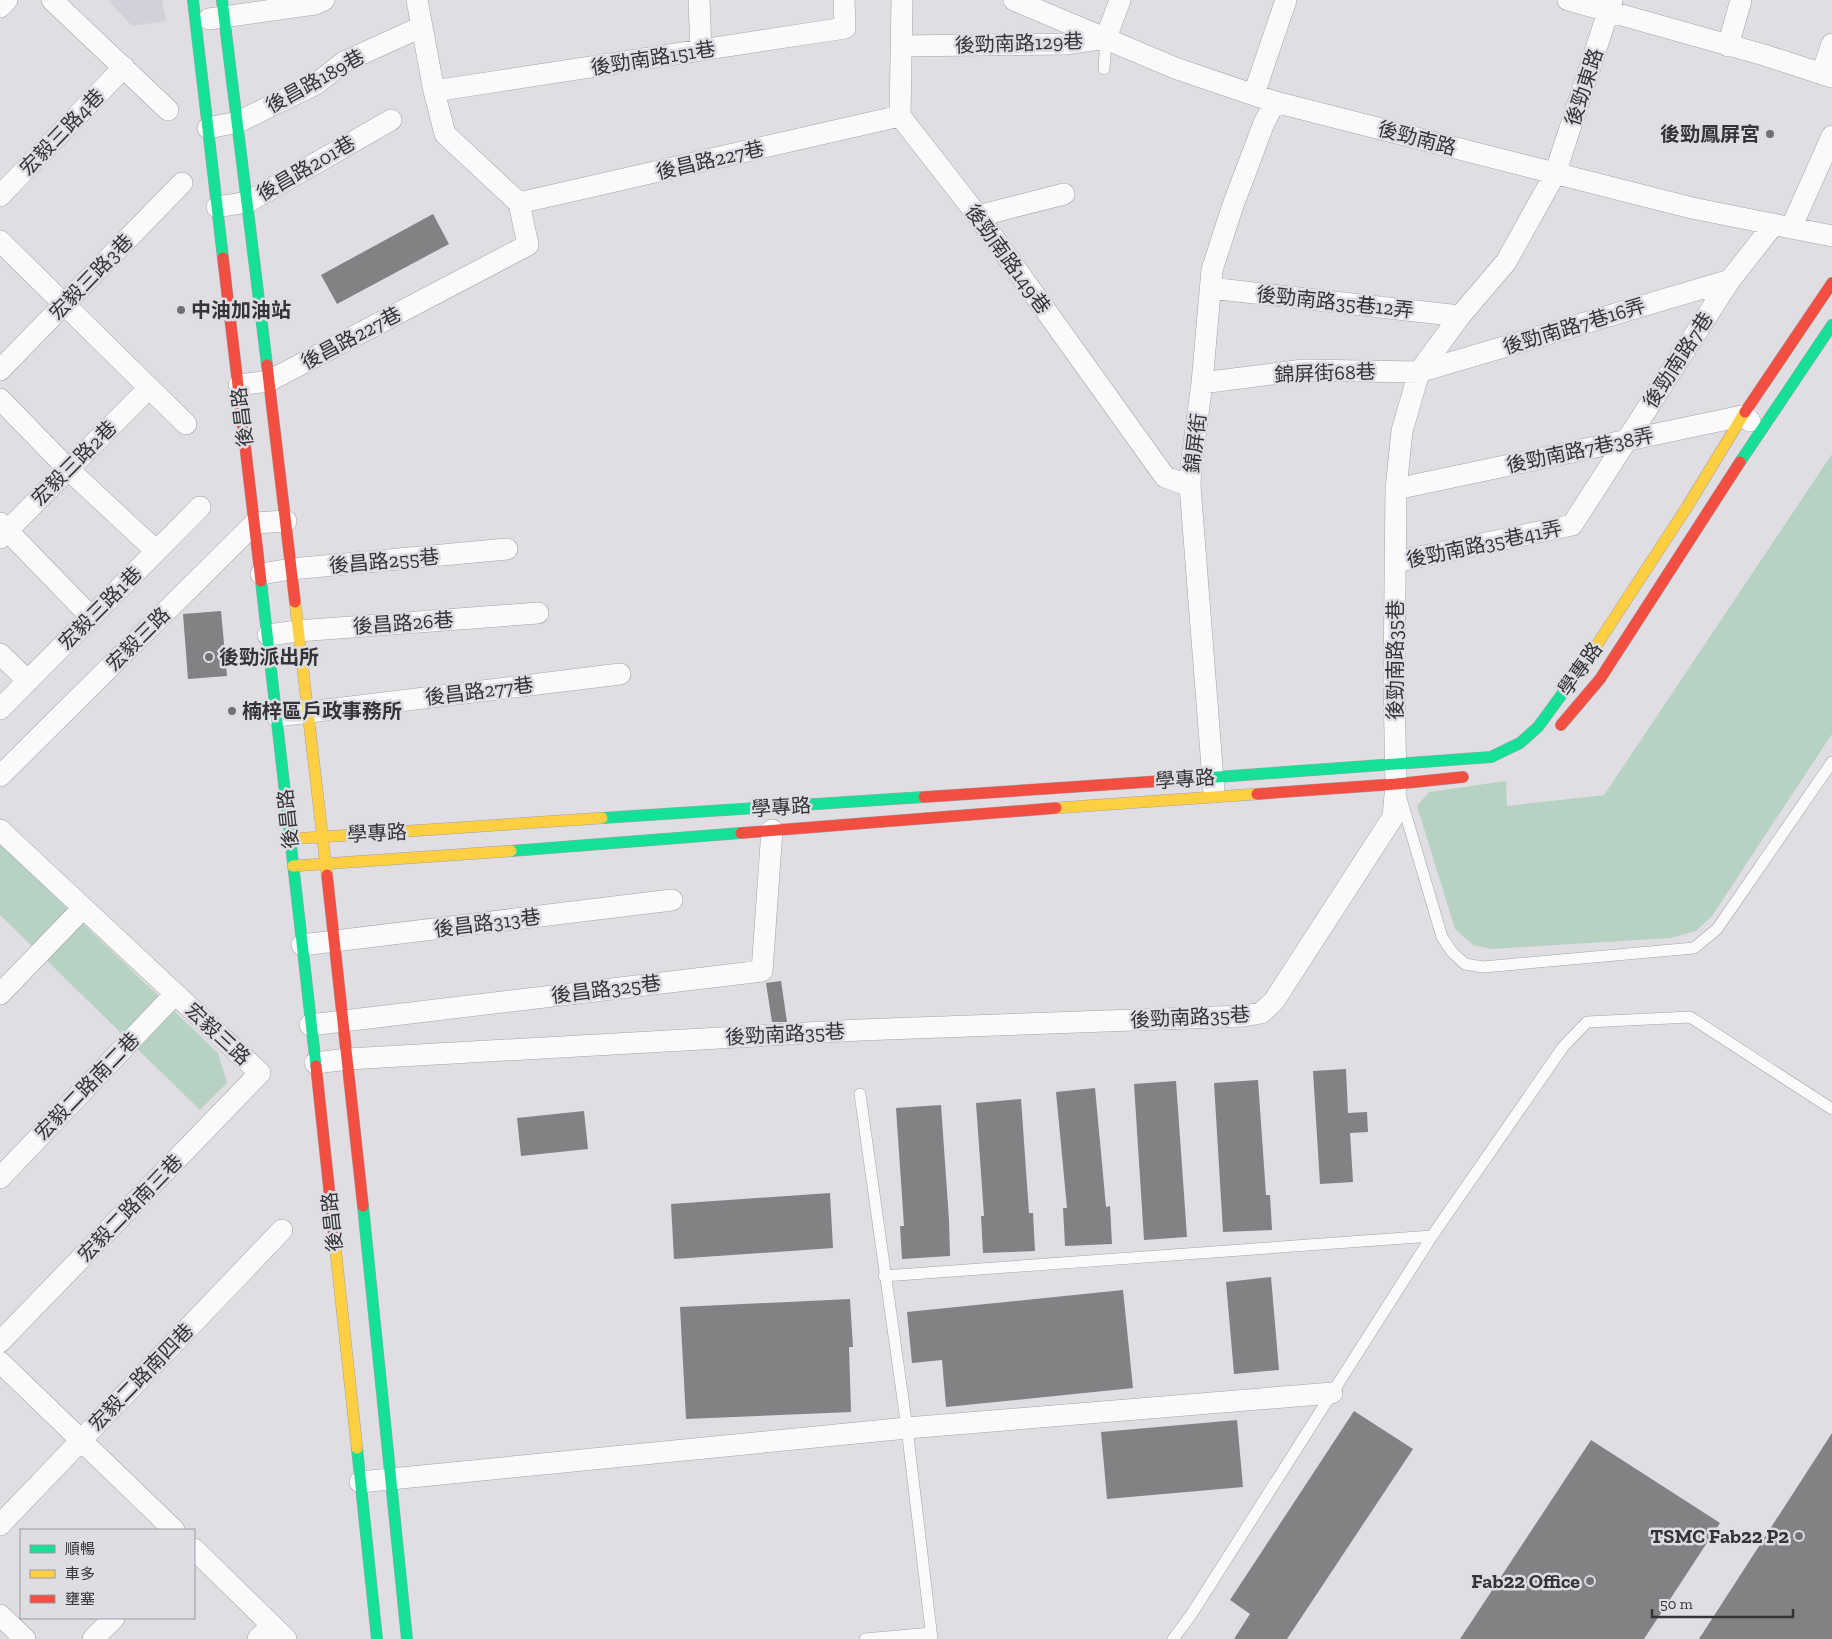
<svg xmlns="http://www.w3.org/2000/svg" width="1832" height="1639" font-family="'Zilla Slab','Noto Sans TC',serif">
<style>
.built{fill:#d3d0da}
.green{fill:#b7d2c3}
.building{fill:#828184}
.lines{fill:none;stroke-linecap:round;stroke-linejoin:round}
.lane-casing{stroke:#a3a2a5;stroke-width:12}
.street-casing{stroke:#a3a2a5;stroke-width:22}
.fast-casing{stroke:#a3a2a5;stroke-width:12}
.slow-casing{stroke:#a3a2a5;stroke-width:12}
.jam-casing{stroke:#a3a2a5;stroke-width:12}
.lane{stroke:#fafafb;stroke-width:11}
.street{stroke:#fafafb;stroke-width:21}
.fast{stroke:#16e098;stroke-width:11}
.slow{stroke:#ffcf43;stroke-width:11}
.jam{stroke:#f24e42;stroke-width:11}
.poi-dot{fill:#717073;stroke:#dfdde4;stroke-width:2}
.labels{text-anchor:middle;stroke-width:5;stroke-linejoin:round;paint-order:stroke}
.street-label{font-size:20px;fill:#353437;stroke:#dfdde4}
.poi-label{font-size:20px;font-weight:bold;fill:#353437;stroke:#dfdde4;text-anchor:end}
</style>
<rect width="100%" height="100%" fill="#e0dee3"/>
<!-- built -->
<path class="built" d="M108,0H162L166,21L132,26Z"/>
<!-- green -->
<path class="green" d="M1832,454V734L1712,916L1696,931L1671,938L1491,949L1473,945L1455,929L1417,806L1429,792L1506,781L1507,806L1604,795Z
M0,844L218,1053L227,1083L200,1110L0,915Z"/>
<!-- building -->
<path class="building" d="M433,214L449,244L337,304L321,275Z
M221,611L227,676L188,679L183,614Z
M781,981L787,1022H772L766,983Z
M1346,1069L1348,1113L1367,1112L1368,1132L1350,1133L1353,1182L1320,1184L1313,1071Z
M1258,1080L1266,1195H1270L1272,1230L1223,1232L1214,1083Z
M1176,1081L1187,1237L1144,1240L1134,1084Z
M1095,1088L1106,1207L1110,1206L1112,1244L1065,1246L1063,1208H1067L1056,1092Z
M1021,1099L1029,1213H1033L1035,1251L983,1253L981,1216H984L976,1103Z
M941,1105L949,1220L950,1256L902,1259L900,1226H904L896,1108Z
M584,1111L588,1149L521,1156L517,1118Z
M830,1193L833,1248L674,1259L671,1204Z
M1271,1277L1279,1370L1234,1374L1226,1282Z
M1123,1290L1133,1388L946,1407L942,1360L912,1363L907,1312Z
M850,1299L853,1347H849L851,1412L686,1419L680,1307Z
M1354,1411L1413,1449L1287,1639H1234L1250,1614L1230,1600Z
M1237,1420L1243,1487L1107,1499L1101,1432Z
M1832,1433V1639H1699Z
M1591,1440L1720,1523L1644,1639H1460Z"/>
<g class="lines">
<defs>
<path id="lane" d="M1104,69L1106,38
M1400,795L1442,937L1452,952L1465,964L1483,967L1694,948L1717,929L1832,762
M860,1094L907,1428L932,1639
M884,1276L1432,1236
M865,1639L931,1633
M1173,1639L1191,1615L1432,1236L1563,1047L1587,1022L1690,1017L1832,1109"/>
<path id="street" d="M52,0L168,110
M417,0L434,91L445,134L519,203L900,116
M699,0L701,50
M902,0L900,116L978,216L1165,477L1190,486
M1014,0L1175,68L1275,102L1692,208L1832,236
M1568,0L1764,55L1832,77
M0,7L7,0
M209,19L315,4L324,0
M901,46L1065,44L1106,38L1120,0
M1728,46L1741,0
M1822,73L1832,44
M434,91L845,28L844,0
M1254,94L1286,0
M208,128L238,122L316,84L344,62L421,27
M0,196L124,67
M217,207L248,202L391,120
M978,216L1064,194
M1791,228L1832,136
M0,241L186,424
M1210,288L1460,316
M0,370L182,183
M1202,383L1303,370L1419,372L1730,280
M239,385L269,381L528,245L519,203
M0,399L68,469L156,551
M1396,489L1742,416L1750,421
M0,523L91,617
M0,538L149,388
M1395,562L1572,525L1730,280L1774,224
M261,574L291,569L507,549
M268,635L298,631L538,613
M0,654L28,681
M0,709L200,507
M277,716L620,674
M0,776L255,523L286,521
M1214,792L1190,486L1191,466L1202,383L1212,270L1232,208L1264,123L1275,102
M0,830L260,1073L0,1342
M302,945L672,900
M0,994L83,908
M310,1025L762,971L772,830
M315,1063L348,1059L860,1030L1244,1016L1261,1013L1274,1001L1393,817L1396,784L1394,684L1396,489L1402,431L1419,372L1460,316L1506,262L1555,174L1612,0
M0,1178L175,994
M0,1362L174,1530
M360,1482L907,1428L1332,1393
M0,1525L282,1230
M194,1549L286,1639
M0,1615L25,1639
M93,1639L114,1618
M258,1639L272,1625"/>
<path id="fast" d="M193,0L223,258
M222,0L267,365
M1740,462L1832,325
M261,581L316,1066
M1176,780L1491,757L1520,743L1538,727L1568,686
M602,818L924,797
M511,851L741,833
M363,1206L407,1639
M357,1448L377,1639"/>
<path id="slow" d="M295,602L327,875
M1568,686L1585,663L1687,507L1745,412
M1056,808L1257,794
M291,839L602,818
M293,866L511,851
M334,1235L357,1448"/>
<path id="jam" d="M223,258L261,581
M267,365L295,602
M1745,412L1832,283
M1561,725L1600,679L1740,462
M1257,794L1396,784L1463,777
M924,797L1176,780
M741,833L1056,808
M327,875L363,1206
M316,1066L334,1235"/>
</defs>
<!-- lane casing -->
<use href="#lane" class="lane-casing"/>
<!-- street casing -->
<use href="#street" class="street-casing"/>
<!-- fast casing -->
<use href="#fast" class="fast-casing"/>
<!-- slow casing -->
<use href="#slow" class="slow-casing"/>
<!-- jam casing -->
<use href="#jam" class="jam-casing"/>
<!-- lane -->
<use href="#lane" class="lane"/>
<!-- street -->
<use href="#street" class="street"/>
<!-- fast -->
<use href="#fast" class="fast"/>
<!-- slow -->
<use href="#slow" class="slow"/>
<!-- jam -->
<use href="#jam" class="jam"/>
</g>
<!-- markers -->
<g class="poi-dot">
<circle cx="1770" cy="134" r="5"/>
<circle cx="181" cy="310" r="5"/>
<circle cx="209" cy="657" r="5"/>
<circle cx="232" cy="711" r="5"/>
<circle cx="1799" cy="1536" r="5"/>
<circle cx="1590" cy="1581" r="5"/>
</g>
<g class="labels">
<!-- street labels -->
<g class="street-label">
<text transform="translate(1019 43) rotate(-2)" y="7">後勁南路129巷</text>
<text transform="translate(653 58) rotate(-9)" y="7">後勁南路151巷</text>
<text transform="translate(315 81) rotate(-29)" y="7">後昌路189巷</text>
<text transform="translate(1584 87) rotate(-72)" y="7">後勁東路</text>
<text transform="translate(62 132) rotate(-46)" y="7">宏毅三路4巷</text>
<text transform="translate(1417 138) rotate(15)" y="7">後勁南路</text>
<text transform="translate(710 160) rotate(-13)" y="7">後昌路227巷</text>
<text transform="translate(306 168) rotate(-30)" y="7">後昌路201巷</text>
<text transform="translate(1008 259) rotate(54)" y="7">後勁南路149巷</text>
<text transform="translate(91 277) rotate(-46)" y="7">宏毅三路3巷</text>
<text transform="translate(1335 302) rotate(6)" y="7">後勁南路35巷12弄</text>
<text transform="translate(1574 326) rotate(-17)" y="7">後勁南路7巷16弄</text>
<text transform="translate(351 338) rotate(-28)" y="7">後昌路227巷</text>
<text transform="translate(1678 360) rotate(-57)" y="7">後勁南路7巷</text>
<text transform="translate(1325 373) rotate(-2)" y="7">錦屏街68巷</text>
<text transform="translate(242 417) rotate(-97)" y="7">後昌路</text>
<text transform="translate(1195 443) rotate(-83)" y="7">錦屏街</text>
<text transform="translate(1580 450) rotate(-12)" y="7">後勁南路7巷38弄</text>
<text transform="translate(74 463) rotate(-45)" y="7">宏毅三路2巷</text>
<text transform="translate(1484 544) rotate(-12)" y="7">後勁南路35巷41弄</text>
<text transform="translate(384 561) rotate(-5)" y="7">後昌路255巷</text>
<text transform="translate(100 608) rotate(-45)" y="7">宏毅三路1巷</text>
<text transform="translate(403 623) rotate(-4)" y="7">後昌路26巷</text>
<text transform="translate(138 639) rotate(-45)" y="7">宏毅三路</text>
<text transform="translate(1395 660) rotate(-90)" y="7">後勁南路35巷</text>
<text transform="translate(1580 669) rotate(-55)" y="7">學專路</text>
<text transform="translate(479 691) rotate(-7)" y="7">後昌路277巷</text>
<text transform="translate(1185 779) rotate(-4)" y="7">學專路</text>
<text transform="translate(781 807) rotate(-4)" y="7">學專路</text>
<text transform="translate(288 819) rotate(-96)" y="7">後昌路</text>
<text transform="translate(377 833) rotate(-3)" y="7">學專路</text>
<text transform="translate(487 923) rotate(-7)" y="7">後昌路313巷</text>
<text transform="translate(606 989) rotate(-7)" y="7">後昌路325巷</text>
<text transform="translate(1190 1017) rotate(-3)" y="7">後勁南路35巷</text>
<text transform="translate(218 1034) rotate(43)" y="7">宏毅三路</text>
<text transform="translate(785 1034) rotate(-3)" y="7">後勁南路35巷</text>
<text transform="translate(87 1086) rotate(-46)" y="7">宏毅二路南二巷</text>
<text transform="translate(130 1208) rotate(-46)" y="7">宏毅二路南三巷</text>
<text transform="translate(332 1222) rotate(-96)" y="7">後昌路</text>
<text transform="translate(141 1377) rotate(-46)" y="7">宏毅二路南四巷</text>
</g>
<!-- poi labels -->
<g class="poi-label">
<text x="1760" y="141">後勁鳳屏宮</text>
<text x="191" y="317" text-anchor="start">中油加油站</text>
<text x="219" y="664" text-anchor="start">後勁派出所</text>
<text x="242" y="718" text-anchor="start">楠梓區戶政事務所</text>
<text x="1789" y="1543">TSMC Fab22 P2</text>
<text x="1580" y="1588">Fab22 Office</text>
</g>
</g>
<!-- legend -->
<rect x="20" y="1529" width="175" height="90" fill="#dfdde4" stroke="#9b999f"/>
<rect x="30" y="1545" width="25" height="8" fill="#16e098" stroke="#9b999f"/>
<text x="65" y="1554" font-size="15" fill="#353437">順暢</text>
<rect x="30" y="1570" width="25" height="8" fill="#ffcf43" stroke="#9b999f"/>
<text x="65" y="1579" font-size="15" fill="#353437">車多</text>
<rect x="30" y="1595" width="25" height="8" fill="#f24e42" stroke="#9b999f"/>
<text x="65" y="1604" font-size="15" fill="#353437">壅塞</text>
<!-- scale -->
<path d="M1652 1609v8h141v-8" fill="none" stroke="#353437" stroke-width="2.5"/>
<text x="1660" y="1609" font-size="15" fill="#353437" stroke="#dfdde4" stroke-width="4" paint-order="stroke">50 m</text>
</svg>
